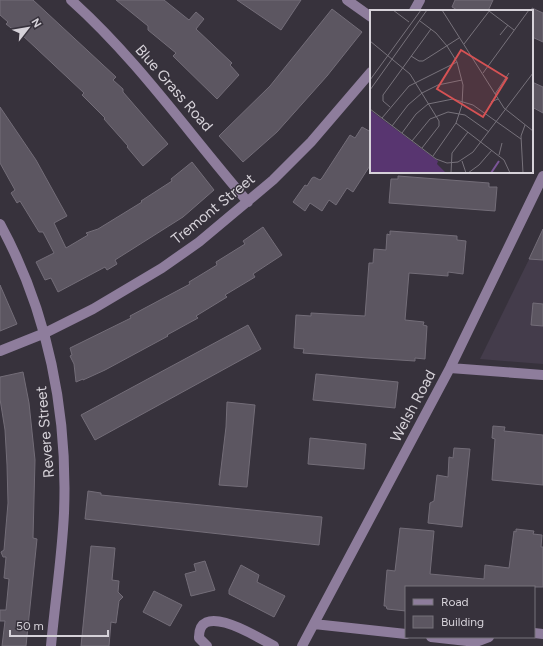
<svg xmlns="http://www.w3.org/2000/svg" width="543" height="646" font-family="Figtree,sans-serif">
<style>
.built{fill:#443c4b}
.building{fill:#5c5661;stroke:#736d78}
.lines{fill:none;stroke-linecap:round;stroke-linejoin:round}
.minor{stroke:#8e7d9c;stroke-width:10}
.labels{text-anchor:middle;stroke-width:3;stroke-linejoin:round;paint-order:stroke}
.street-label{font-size:15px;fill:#d6d2d9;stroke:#37323c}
.inset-river{fill:none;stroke:#7c5599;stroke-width:2}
.inset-road{fill:none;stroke:#77727b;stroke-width:1}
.view{fill:#d65254;fill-opacity:0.15;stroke:#d65254;stroke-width:2}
.inset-edge{fill:none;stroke:#d6d2d9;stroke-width:2}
</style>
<rect width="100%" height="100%" fill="#37323c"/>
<!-- built -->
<path class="built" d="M543,231V364L480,359Z"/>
<!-- building -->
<path class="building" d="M0,0H33L116,77L113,80L123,89V92L168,144L143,166L127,147L128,146L104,119L105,118L82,95L84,93L21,34L20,35L6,24L8,22L0,15Z
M116,0H164L189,20L196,12L204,19L196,29L232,63L230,65L239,75L217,99L173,56L176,53L148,30V26Z
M237,0H301L281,30Z
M455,0H493L488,11H459L452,7Z
M532,8L543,13V42L532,37Z
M332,9L362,32L327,76L277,132L243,162L219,136L270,86Z
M532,82L543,87V113L532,107Z
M0,107L36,160L67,216L54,223L66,248L88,235L86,233L98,229L142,202L141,201L172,181L171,179L192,162L214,190L183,217L115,260L117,264L107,270L105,267L58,292L51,278L45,280L36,262L54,253L43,232H39L20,201L17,203L11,193L15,190L0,163Z
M362,127L371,132V164L353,192L347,188L336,205L329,200L322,211L310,203L305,211L293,202L305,185L307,186L312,178L314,177L320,180L322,178L350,135L355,138Z
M398,176L489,183V187H497L495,211L389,203L391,179H398Z
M263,227L282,255L253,274L255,277L225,295L227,297L196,316L198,318L167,335L168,336L105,370L83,380V379L76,382L74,364L70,356L72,355L70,348L131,318L130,316L190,284L189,282L217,265L216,262L245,244L243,241Z
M543,229V260L529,259Z
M390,231L457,236V240L466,241L463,274L448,272V276L409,273L405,320L424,322L423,325L427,326L425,359L415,358V361L368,358L303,353L304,349L294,348L296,315L311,316V313L365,316L369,263H373L374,249L386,250L387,234L390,235Z
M0,285L17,324L0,331Z
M533,303L543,304V326L531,325Z
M248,325L261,349L95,440L81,415Z
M23,372L29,403L35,460L33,538L37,539L26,646H2L5,621H0V610H6L9,579L4,578L6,557H3L1,552L4,550L8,503L7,465L5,430L0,399V377Z
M316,374L398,382L395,408L313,400Z
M227,402L255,405L247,487L219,485L226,427Z
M493,426L505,427L504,431L543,435V485L492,480L495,439L492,438Z
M310,438L366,444L364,469L308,464Z
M454,448L470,449L462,527L428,523L430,503L434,501L437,475L448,477L449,457L453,458Z
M88,491L101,493V495L322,517L319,545L85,519Z
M400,528L434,531L430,574L484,579L485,565L509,568L514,531L516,532V529L534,531L533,534L542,535L541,547H543V587H406V611L387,609L386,606H384L387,570L395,571Z
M91,546L115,548L112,580L119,581L118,592L123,597L119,601L116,623L111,622L109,646H81Z
M205,561L215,590L191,596L185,574L196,571L194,564Z
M241,565L259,575L257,582L285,596L274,617L229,594V590Z
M154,591L182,605L170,626L143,612Z"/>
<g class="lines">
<!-- minor -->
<path class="minor" d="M71,0C138,60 189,134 248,202
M347,0L371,17
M414,11L420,0
M0,224C48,312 68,413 64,513C62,557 55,602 51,646
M0,351L45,333L93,309L162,268L199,242L273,180L311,142L371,72
M450,368L543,375
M314,624L406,634
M534,633L543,634
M431,637L476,642L489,637
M207,646L199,638C198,599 259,638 274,646
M302,646L450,368L543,176"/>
</g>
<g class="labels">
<!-- street labels -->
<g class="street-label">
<text transform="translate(174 88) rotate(49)" y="5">Blue Grass Road</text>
<text transform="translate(213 209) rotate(-39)" y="5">Tremont Street</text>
<text transform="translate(413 406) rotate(-62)" y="5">Welsh Road</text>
<text transform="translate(45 432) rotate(-95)" y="5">Revere Street</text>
</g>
</g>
<!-- overview -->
<g transform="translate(370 10)">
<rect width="163" height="163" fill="#37323c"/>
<path d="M0,100L68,151L67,154L76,163H0Z" fill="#583570"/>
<path class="inset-river" d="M121,163L129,151"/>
<path class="inset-road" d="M23,0L39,12M72,0L134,98L163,121M119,1L144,20M50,11L66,23L77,36L87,52L93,75L92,95L86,113L63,146M130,25L138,15M0,31L40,64L69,111V116L52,138M94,34L120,0M41,46L49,51H53L89,28M113,63L159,0M0,70L51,0M0,80L57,0M125,84L139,63M127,86L121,92L128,89M20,97L13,91V85L61,19M0,99L66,149L77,153L88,152L103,142L163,63M12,108L39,76L87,52M86,113L134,150L140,163M22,116L38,95L52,83L68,75L92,70M32,123L46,104L58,94L83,89L103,95L151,129M42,131L60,109L78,102L95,105L119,122M129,145L132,133M92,151L96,163M81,163L82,143L98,122M98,163L109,155L122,140M153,163L151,126L155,115"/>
<path class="view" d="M91,40L137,68L113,107L67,79Z"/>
<rect width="163" height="163" class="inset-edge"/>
</g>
<!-- legend -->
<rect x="405" y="586" width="130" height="52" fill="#37323c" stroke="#77727b"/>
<rect x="413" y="599" width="20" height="6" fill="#8e7d9c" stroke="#77727b"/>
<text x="441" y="606" font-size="12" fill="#d6d2d9">Road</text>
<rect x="413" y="616" width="20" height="12" fill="#5c5661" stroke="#77727b"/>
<text x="441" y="626" font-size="12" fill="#d6d2d9">Building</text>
<!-- north arrow -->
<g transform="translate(28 28) rotate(59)" stroke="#37323c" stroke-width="3" paint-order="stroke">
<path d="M0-3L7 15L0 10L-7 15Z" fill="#d6d2d9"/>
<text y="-6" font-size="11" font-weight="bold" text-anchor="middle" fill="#d6d2d9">N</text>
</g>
<!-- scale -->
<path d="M10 630v6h98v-6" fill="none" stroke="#d6d2d9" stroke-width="2"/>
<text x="16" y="630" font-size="12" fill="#d6d2d9" stroke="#37323c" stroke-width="3" paint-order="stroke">50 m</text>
</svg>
